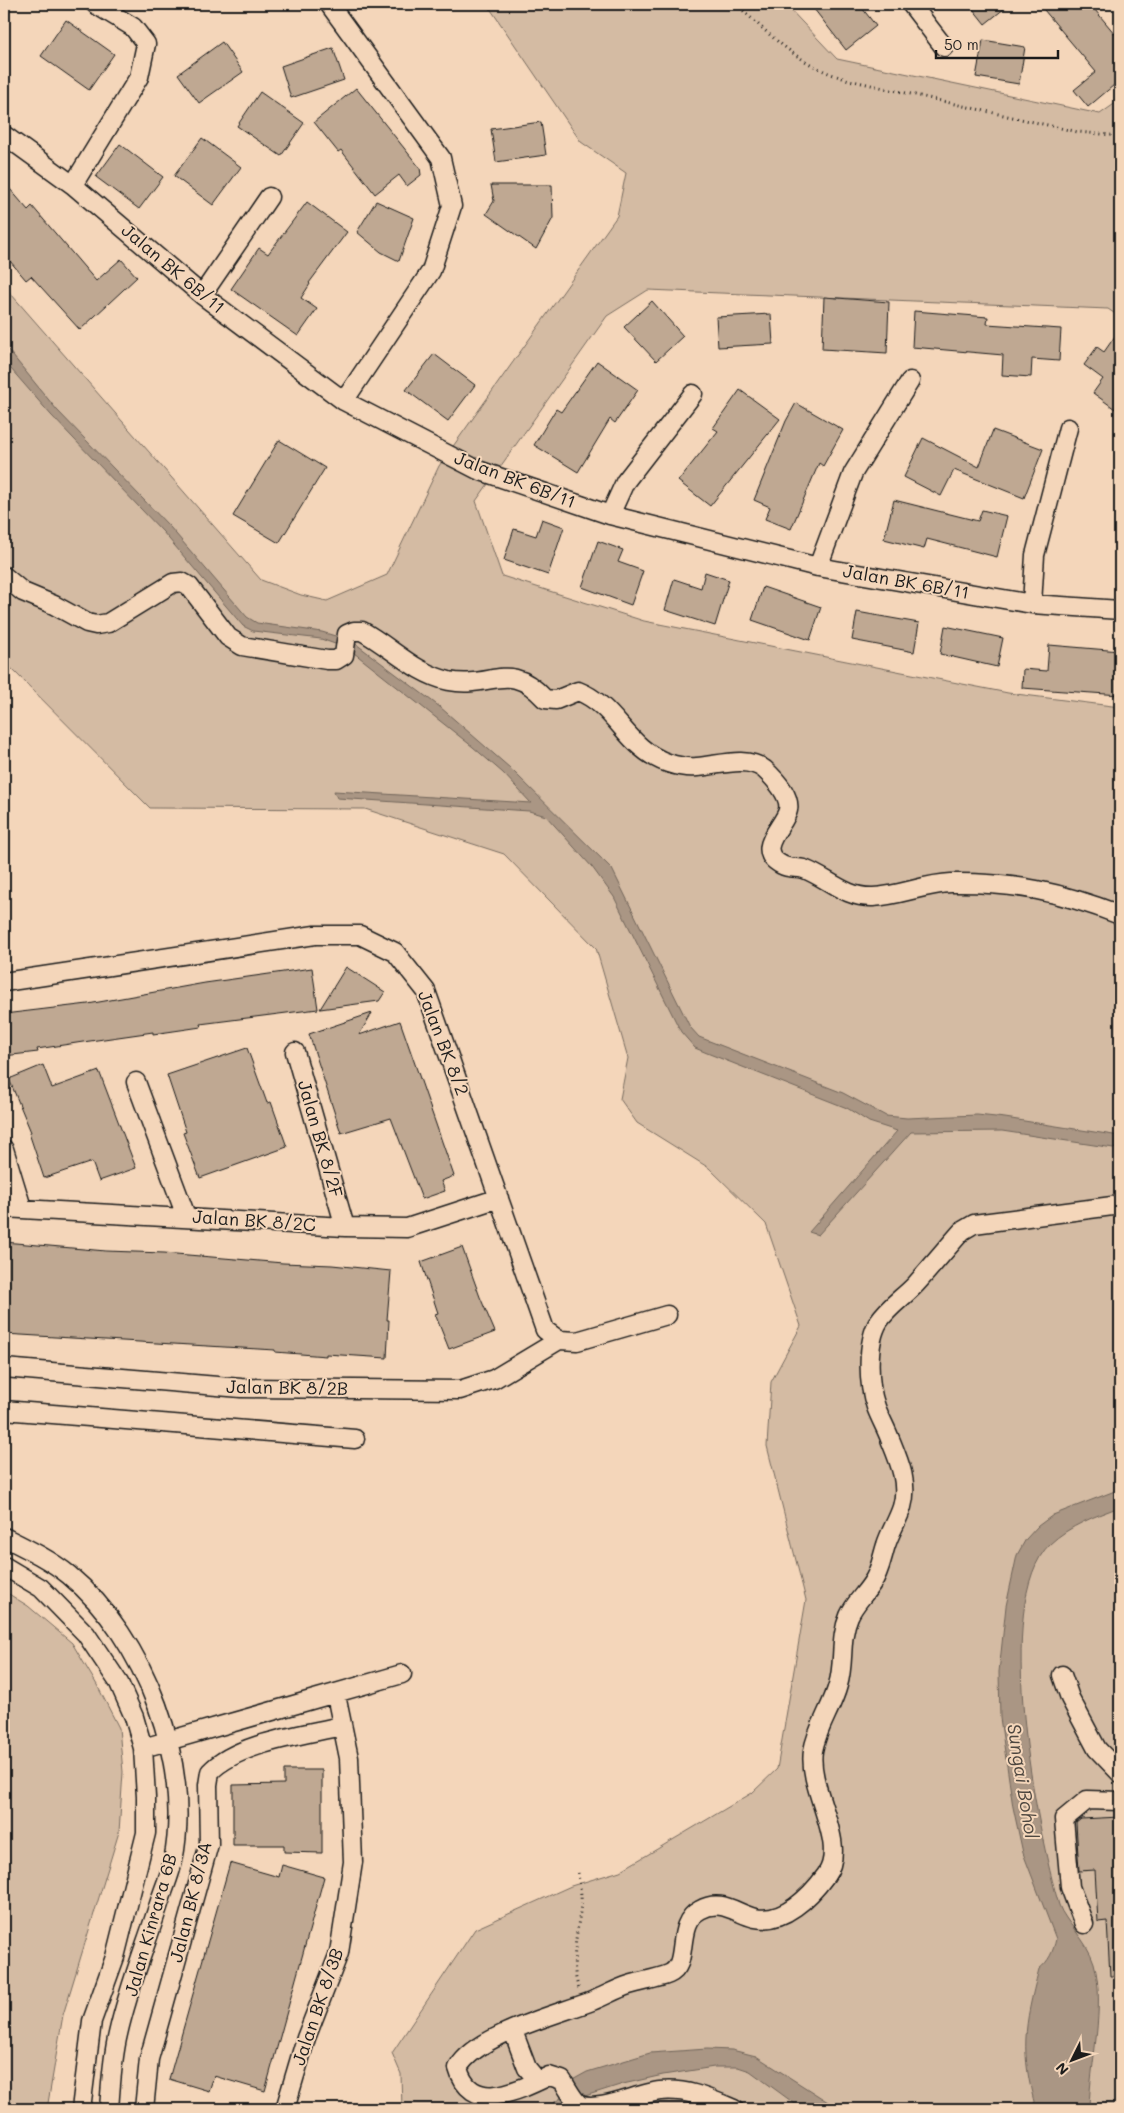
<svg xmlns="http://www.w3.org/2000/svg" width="1124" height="2113" font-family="Mali,sans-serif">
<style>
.green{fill:#d4bba3;stroke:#786c60}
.water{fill:#aa9684;stroke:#71655a}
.building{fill:#bfa892;stroke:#1c1c1c}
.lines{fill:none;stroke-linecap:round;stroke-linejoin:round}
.minor-casing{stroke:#1c1c1c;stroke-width:21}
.path{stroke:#1c1c1c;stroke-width:3;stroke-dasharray:1 4;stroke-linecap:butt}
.minor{stroke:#f4d6ba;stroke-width:18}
.labels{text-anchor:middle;stroke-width:4;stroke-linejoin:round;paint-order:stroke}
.street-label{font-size:18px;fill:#1c1c1c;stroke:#f4d6ba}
.water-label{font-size:19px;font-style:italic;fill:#4e4740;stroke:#f4d6ba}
</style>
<rect width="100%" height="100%" fill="#f4d6ba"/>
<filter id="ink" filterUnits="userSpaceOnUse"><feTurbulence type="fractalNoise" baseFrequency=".02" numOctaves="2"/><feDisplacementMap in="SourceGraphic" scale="10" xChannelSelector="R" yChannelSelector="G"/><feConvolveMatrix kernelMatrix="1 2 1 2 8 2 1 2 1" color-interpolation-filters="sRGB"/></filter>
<g filter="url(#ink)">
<!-- green -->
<path class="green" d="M487,4H785L837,59L1100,114L1120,100V317L1108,309L648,290L607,316L476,501L502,576L644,621L1008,693L1120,707V2109H402L401,2074L392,2053L475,1929L571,1886L620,1871L752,1793L777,1769L806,1600L767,1446L771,1382L801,1326L766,1224L709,1168L637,1123L620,1099L628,1058L596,948L504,854L365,809L150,808L4,661V286L261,580L301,595L327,601L387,575L439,466L617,216L626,173L581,142Z
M4,1591L28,1606L72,1643L97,1685L119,1728L123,1772L119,1832L63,2015L47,2109H4Z"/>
<!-- water -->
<path class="water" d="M4,345L57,410L170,527L247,617L257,623L322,632L352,641L440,707L510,768L612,869L690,1027L699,1037L843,1093L886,1116L907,1118L977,1115L1005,1118L1120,1136V1149L1002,1131L911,1132L818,1235L809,1232L897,1131L869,1122L847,1108L707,1053L695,1048L681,1032L614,897L592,867L546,816L529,811L337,798L334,791L531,803L503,773L473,747L349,649L321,639L253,631L243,626L163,532L51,415L4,361Z
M1120,1489V1507C1097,1515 1069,1526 1050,1544C991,1601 1037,1831 1059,1905C1065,1922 1087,1940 1094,1963C1106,2007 1090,2063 1089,2109H1036C1020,2051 1024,2027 1039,1969C1049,1961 1053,1952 1056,1939L1023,1853L1013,1807L1000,1718L999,1672L1006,1606L1017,1555L1026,1539L1038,1526L1053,1515Z
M707,2049L732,2050L756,2056L839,2109H802L750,2071L738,2067H714L663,2075L623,2084L566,2102L555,2109H544L561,2098L558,2088L587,2072L650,2053Z"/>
<!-- building -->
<path class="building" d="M821,4H859L876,26L846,50L814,9Z
M969,4H1010L985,24Z
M1039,4H1090L1120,40V80L1088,107L1074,90L1096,72Z
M66,20L114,54L89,90L41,56Z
M983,40L1025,47L1019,84L976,77Z
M222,42L243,72L199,103L178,74Z
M333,48L344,80L291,98L281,66Z
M356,88L420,168L421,175L407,186L399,175L375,194L341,150L338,152L314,122Z
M260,92L304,123L281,156L237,126Z
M541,122L546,155L496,162L491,129Z
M202,138L241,167L213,205L174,176Z
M120,144L163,177L139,209L96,177Z
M4,182L28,210L32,206L96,281L121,259L137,277L80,330L31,276L26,280L4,254Z
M491,185H552L553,218L536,249L486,214L494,201Z
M376,201L414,218L399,261L381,252L357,232Z
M307,202L347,232L309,283L310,284L301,298L317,309L298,336L231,289L259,248L268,254Z
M824,297L889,302L887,353L822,349Z
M652,301L683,336L656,361L624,327Z
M914,311L988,317L987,324L1061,329L1059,361L1032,359L1031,377L1002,375L1003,355L912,347Z
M771,314L773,344L718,347L716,317Z
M1120,329V401L1115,409L1093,393L1103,379L1084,365L1097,347L1104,352Z
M434,354L475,385L448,421L406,390Z
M597,361L638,390L615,423L610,419L578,472L534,445L556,409L561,412Z
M740,390L780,419L710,506L678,481L718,431L713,428Z
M796,403L843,430L823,466L819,463L791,529L765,519L770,507L754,500L786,421Z
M993,430L1043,449L1024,498L954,470L941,496L904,477L923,438L979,467Z
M279,440L325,468L279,543L233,516Z
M894,500L978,521L982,510L1007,516L997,557L927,539L924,549L884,539Z
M542,519L564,527L548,575L504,560L514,529L536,536Z
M598,541L623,550L618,562L643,571L631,605L582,587Z
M705,572L729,580L715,626L665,610L674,579L701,588Z
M763,587L821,607L810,640L752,620Z
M857,612L919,623L914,652L852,640Z
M945,626L1003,638L997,667L940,654Z
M1049,645L1120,651V695L1022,688L1023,669L1047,671Z
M346,967L385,992L379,1001L320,1009Z
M312,968L318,1009L200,1024L201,1027L153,1034V1032L83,1042L37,1049L38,1052L4,1056V1014L88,1004L205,983Z
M372,1013L359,1035L400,1021L454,1176L441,1181L445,1191L422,1199L391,1118L341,1133L309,1034Z
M247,1048L267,1103L271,1102L287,1147L200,1178L183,1133L186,1132L167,1075Z
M43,1065L52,1088L99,1071L136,1168L99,1181L92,1162L44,1178L29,1133L31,1132L9,1079Z
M4,1242L106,1251L164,1253L283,1263L332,1265L391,1271L387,1320H389L387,1358L326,1354V1356L275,1352V1350L4,1334Z
M462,1247L480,1297L495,1332L449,1349L435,1314L438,1313L421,1262Z
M284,1770H322V1853L284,1852V1845H233V1785L284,1784Z
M1120,1817V1976H1110L1107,1921L1098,1922L1095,1870L1079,1871L1076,1823L1081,1819Z
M230,1863L279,1877L282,1865L324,1877L265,2091L214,2076L209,2091L169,2079Z"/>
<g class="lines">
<defs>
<path id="minor" d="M329,4L441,158L452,206L431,271L344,401
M911,4L944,47
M4,135L73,185L202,295L344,401L478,470L610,515L818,567L1032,604L1120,610
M73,185L139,77L146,44L133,27L95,4
M202,295L269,197
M610,515L625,482L693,394
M818,567L853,473L910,381
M4,576L23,592L54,605L87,623L96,625L108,623L173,583L182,582L189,586L228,637L242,646L327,660H336L344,655L347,634L354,631H362C391,647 416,674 449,681C493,689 509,659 545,699L556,700L578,691C617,706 626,749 668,763C677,766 687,768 697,767C717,766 746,755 764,769C774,778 791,796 788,810C785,826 752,850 782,865C789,869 797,867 804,869C828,878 845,898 873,897C899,896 924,884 951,883C1014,882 1061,892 1120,915
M1032,604L1035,555L1068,428
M4,982L315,935H360L395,952L426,991L545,1330L559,1340
M295,1052L345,1227
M136,1082L186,1216
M4,1149L22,1208
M4,1208L345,1227L407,1228L499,1198
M559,1340L577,1341L667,1315
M4,1368L241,1388L460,1390L494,1379L559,1340
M4,1410L355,1439
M4,1537C26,1548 49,1559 69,1575C145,1638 193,1764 173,1861C170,1875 164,1888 160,1901C146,1945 128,1989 118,2034C112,2059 111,2084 109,2109
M4,1566L41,1588L86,1634L119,1683L134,1717L143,1748L146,1797V1833L115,1957L92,2021L81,2109
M1062,1675L1070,1698L1097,1749L1120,1773
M143,1748L402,1674
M1084,1924L1070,1887L1064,1819L1087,1800L1120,1801
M513,2031L527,2068L538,2081
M144,2109L149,2059L209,1844L208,1785L210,1772C237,1743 303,1735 341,1726
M285,2109L306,2038L339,1953L353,1862L349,1758L336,1695
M734,2109C710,2099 687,2088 660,2091C639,2093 599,2113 580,2105C573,2100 567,2087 562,2080L549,2076C514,2093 470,2113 458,2068C476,2035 556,2015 592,2001C605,1996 616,1989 629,1985C642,1981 656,1979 669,1974C691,1965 673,1924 700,1910C721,1898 735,1913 755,1918C783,1924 810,1897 826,1875C849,1843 807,1790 813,1751C817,1727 832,1708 838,1685C845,1663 839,1639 849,1616C854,1604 865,1594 872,1583C880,1572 882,1557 886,1545C890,1532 898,1520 902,1507C909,1483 899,1461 890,1439C886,1428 880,1418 876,1407C868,1385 866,1342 879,1321C889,1306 904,1297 916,1284C932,1266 947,1248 962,1231L974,1224L1120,1205"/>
</defs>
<!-- minor casing -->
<use href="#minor" class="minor-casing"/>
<!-- path -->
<path class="path" d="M736,4C761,27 788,54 820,69C829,74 840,77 849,80L1078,132L1111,135L1120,133
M578,1873C579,1883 582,1894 581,1904C578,1932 569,1963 579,1989"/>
<!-- minor -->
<use href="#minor" class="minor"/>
</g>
</g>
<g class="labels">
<!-- street labels -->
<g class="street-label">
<text transform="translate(173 269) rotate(40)" y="6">Jalan BK 6B/11</text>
<text transform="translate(515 480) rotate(21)" y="6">Jalan BK 6B/11</text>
<text transform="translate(906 582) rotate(10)" y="6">Jalan BK 6B/11</text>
<text transform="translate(443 1043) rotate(69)" y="6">Jalan BK 8/2</text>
<text transform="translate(320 1139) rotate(74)" y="6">Jalan BK 8/2F</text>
<text transform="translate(254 1221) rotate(4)" y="6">Jalan BK 8/2C</text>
<text transform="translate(287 1388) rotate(1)" y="6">Jalan BK 8/2B</text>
<text transform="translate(191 1902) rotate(-76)" y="6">Jalan BK 8/3A</text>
<text transform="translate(151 1925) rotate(-74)" y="6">Jalan Kinrara 6B</text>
<text transform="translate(318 2007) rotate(-71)" y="6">Jalan BK 8/3B</text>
</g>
<!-- water labels -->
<g class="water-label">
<text transform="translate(1023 1781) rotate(81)" y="7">Sungai Bohol</text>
</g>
</g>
<!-- margin -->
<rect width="1124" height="2113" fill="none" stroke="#f4d6ba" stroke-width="20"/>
<rect x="10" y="10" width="1104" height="2093" fill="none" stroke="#1c1c1c" stroke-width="2" filter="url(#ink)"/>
<!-- north arrow -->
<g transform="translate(1072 2060) rotate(228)" stroke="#f4d6ba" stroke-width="4" paint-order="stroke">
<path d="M0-4L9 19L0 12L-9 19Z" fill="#1c1c1c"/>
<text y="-8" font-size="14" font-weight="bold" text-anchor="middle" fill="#1c1c1c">N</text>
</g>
<!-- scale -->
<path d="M936 50v8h122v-8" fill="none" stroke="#1c1c1c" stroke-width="2.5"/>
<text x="944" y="50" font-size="15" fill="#1c1c1c" stroke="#f4d6ba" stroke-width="4" paint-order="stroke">50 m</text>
</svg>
